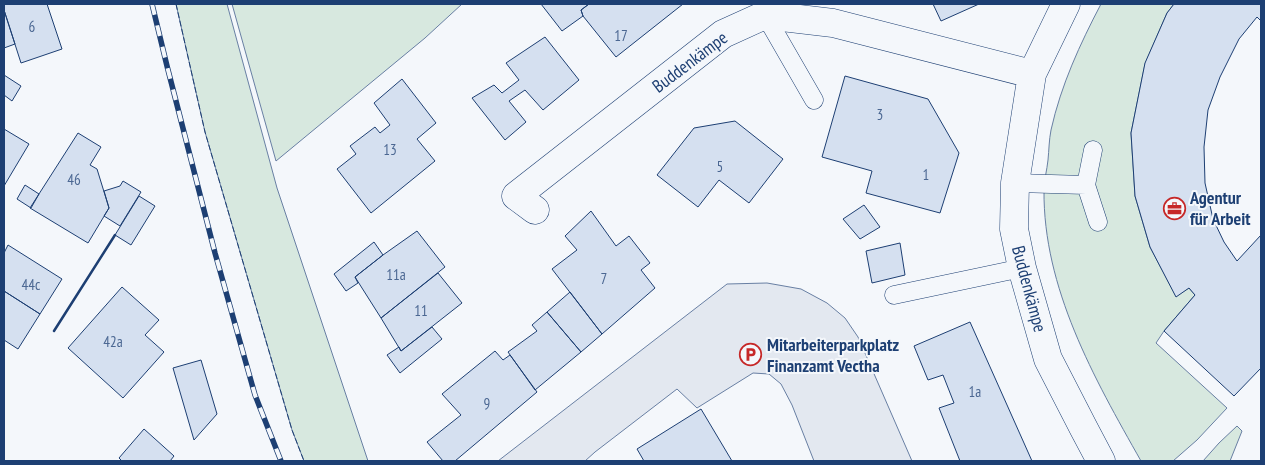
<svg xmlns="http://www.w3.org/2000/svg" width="1265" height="465" font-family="'PT Sans Narrow',sans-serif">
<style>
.green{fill:#d7e8df;stroke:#687fa3}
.parking{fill:#e3e8f0;stroke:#687fa3}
.building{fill:#d5e0f0;stroke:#1d3f73}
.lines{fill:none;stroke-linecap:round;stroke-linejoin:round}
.lane-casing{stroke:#1d3f73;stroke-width:19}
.street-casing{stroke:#1d3f73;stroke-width:29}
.lane{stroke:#f4f7fb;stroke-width:18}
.street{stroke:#f4f7fb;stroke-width:28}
.rail-casing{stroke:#1d3f73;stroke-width:5.5}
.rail{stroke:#f4f7fb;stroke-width:4;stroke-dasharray:11;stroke-linecap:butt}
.fence{stroke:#1d3f73;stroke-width:1;stroke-dasharray:6 2.5;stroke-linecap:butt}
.wall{stroke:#1d3f73;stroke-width:2.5}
.labels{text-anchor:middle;stroke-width:4;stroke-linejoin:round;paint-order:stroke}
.number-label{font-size:15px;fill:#4b6792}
.street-label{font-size:18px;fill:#1d3f73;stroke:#f4f7fb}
.poi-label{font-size:18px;font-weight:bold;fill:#1d3f73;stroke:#f4f7fb;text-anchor:start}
</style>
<rect width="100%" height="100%" fill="#f4f7fb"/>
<!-- green -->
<path class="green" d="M176,4H227L277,188L368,461H304L292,430L205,132Z
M232,4H462L425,38L276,161Z
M1101,4H1174L1167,13L1145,64L1131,133L1135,196L1150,247L1176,296L1189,288L1195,295L1164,331L1156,343L1227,408L1197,440L1173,461H1141C1094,378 1043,288 1044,190C1044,180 1047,170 1048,160C1049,150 1049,140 1051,130C1061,85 1080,44 1101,4Z
M1237,426L1242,431L1230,461H1203L1219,443Z"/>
<!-- parking -->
<path class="parking" d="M767,283L801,289L827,303L845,318L858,337L912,461H814L792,405L781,384L769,374L753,373L697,408L677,389L595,452L585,461H498L727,284Z"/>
<!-- building -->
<path class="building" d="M4,4H47L62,49L21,63L4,10Z
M541,4H589L581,10L583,16L562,31Z
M589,4H683L616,57L583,16L581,10Z
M933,4H979L941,21Z
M1174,4H1261V21L1257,17L1239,39L1220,77L1208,110L1204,147L1205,183L1213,219L1224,242L1237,261L1261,235V368L1234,396L1164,331L1195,295L1189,288L1176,297L1150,247L1135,196L1131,133L1145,63L1167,13Z
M4,10L15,44L4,48Z
M545,37L579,80L543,110L525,90L509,101L526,122L505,140L472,98L494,85L502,93L519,80L506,63Z
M4,75L21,86L12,101L4,95Z
M845,76L928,99L959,153L940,213L866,193L872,171L822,157Z
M402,79L436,123L417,139L435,161L371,213L337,169L356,154L350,146L375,127L380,133L390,125L374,103Z
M735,121L783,159L749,203L719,180L698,207L657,175L694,128Z
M4,129L29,144L4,186Z
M78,133L101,147L90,165L97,169L109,208L88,243L30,208Z
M123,181L141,192L120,226L104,216L109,208L104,191L120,186Z
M25,185L39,194L31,208L17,199Z
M139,196L155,206L131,245L115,235Z
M864,205L880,227L860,239L843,219Z
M591,211L616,246L629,236L650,263L641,270L655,288L602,334L552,269L577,250L565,236Z
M417,231L445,267L381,318L355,277L383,255Z
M374,242L383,255L355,277L358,283L346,291L334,274Z
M900,243L905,275L872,283L866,251Z
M8,245L62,279L40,314L4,291V253Z
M438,273L462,303L401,351L381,318Z
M122,287L159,320L145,335L164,352L123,398L68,348Z
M4,291L40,314L18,349L4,340Z
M570,292L602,334L581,352L547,312Z
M547,312L581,352L535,390L508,352L537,331L532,325Z
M970,322L1032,461H960L939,408L954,403L943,375L928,380L914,346Z
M432,327L442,339L400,373L387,355L399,347L401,351Z
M495,351L503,360L510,355L537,392L455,461H443L427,442L461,415L442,394Z
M201,360L217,414L194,440L173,368Z
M701,409L732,461H644L637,449Z
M144,429L174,456L170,461H122L119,458Z"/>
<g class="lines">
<defs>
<path id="lane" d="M765,15L814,100
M1093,150L1086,185L1098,222
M1015,183L1086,185
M894,295L1022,268"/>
<path id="street" d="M1066,4L1032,74L1015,183L1014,229L1022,268L1048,359L1083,427L1101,461
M535,210L516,196L723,34L765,15L833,23L1032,74"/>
</defs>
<!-- lane casing -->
<use href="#lane" class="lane-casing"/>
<!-- street casing -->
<use href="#street" class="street-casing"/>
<!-- lane -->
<use href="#lane" class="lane"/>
<!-- street -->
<use href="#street" class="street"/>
<defs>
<path id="rail" d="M152,4L167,66L215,253L255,395L281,461"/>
</defs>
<!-- rail casing -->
<use href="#rail" class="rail-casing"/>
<!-- rail -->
<use href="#rail" class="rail"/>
<!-- fence -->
<path class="fence" d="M176,4L205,132L292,430L304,461"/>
<!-- wall -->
<path class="wall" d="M54,331L115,235"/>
</g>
<!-- icons -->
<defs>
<symbol id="office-ring" viewBox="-11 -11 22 22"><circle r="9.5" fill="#f4f7fb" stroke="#c62828" stroke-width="1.5"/><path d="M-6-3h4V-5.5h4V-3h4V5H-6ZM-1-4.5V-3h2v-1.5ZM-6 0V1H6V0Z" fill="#c62828"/></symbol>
<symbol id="parking-ring" viewBox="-11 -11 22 22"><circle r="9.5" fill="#f4f7fb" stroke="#c62828" stroke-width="1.5"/><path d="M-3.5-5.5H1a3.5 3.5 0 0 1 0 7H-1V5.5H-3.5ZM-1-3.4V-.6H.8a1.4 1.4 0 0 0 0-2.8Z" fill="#c62828"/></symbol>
</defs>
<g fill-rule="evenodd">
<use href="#office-ring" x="1162" y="196" width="25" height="25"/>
<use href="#parking-ring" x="738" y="342" width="25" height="25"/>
</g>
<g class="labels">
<!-- number labels -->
<g class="number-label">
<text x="32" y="32">6</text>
<text x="621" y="41">17</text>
<text x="880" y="120">3</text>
<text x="390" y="155">13</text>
<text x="720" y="172">5</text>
<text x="926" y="180">1</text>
<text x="74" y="185">46</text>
<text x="396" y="280">11a</text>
<text x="604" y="284">7</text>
<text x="31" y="290">44c</text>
<text x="421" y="316">11</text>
<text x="113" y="347">42a</text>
<text x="975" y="397">1a</text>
<text x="487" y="409">9</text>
</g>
<!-- street labels -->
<g class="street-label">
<text transform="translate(690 62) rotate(-37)" y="6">Buddenkämpe</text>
<text transform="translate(1029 289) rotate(75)" y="6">Buddenkämpe</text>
</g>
<!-- poi labels -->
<g class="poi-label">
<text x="1190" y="204">Agentur<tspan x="1190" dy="21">für Arbeit</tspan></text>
<text x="767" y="351">Mitarbeiterparkplatz<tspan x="767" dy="21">Finanzamt Vectha</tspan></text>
</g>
</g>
<!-- border -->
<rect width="1265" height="465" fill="none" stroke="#1d3f73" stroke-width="10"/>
</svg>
